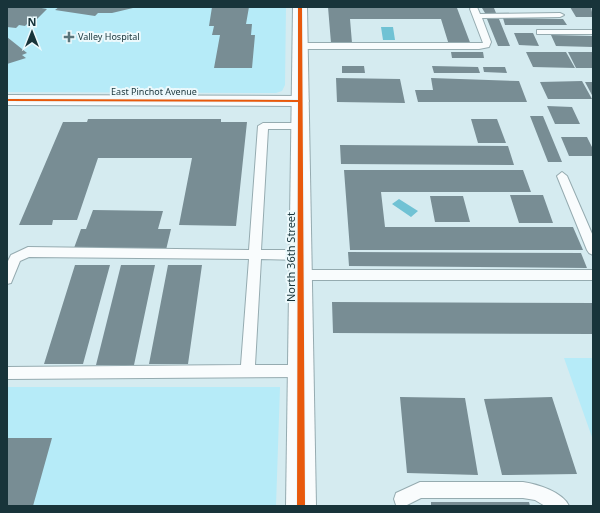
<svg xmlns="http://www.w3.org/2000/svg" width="600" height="513" font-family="'Noto Sans',sans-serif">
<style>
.built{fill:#b6ebf8}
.water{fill:#70c2d4}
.building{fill:#788d94}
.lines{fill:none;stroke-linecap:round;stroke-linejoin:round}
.lane-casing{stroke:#95abb0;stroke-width:2}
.street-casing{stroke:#95abb0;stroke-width:2}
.secondary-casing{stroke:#95abb0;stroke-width:2}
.lane{fill:#f9fcfd;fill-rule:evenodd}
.street{fill:#f9fcfd;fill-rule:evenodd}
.secondary{fill:#f9fcfd;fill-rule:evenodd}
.cycleway-casing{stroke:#ecf9fc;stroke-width:2}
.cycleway{fill:#e8590c;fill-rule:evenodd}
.poi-dot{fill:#5a747a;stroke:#ecf9fc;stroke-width:1.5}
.labels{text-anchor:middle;stroke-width:4;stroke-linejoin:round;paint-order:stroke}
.far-poi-label{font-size:9px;fill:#18343a;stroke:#ecf9fc;text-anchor:start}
.far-street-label{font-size:9px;fill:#18343a;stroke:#ecf9fc}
.street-label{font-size:11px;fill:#18343a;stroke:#ecf9fc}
</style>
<rect width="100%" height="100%" fill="#d5ebf0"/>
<!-- built -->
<path class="built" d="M7,7H286L285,85L282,91L276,93L7,92Z
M564,358H593V440Z
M7,387H280L276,506H7Z"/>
<!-- water -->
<path class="water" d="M381,27H393L395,40H383Z
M399,199L418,211L411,217L392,204Z"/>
<!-- building -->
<path class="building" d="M7,7H36L47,9L37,19L33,18L25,26L19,25L16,28L7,27Z
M59,7H133V8L112,13H98L95,16L55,10Z
M212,7H249L246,24H252L251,35H255L252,68H214L220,35H212L214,26H209Z
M328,7L457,8L471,45H449L441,19H350L352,43H331Z
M570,7H591L593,17H576Z
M482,8H494L496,13H485Z
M503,18L563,19L567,25H505Z
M487,19H499L510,46H498Z
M514,33H533L539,46L519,45Z
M551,35L593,36V47L556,46Z
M7,37L27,53L22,55L26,58L7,64Z
M451,52H483L484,58H452Z
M526,52H566L575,68L533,67Z
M568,52H593V68H576Z
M342,66H364L365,73H342Z
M432,66L478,67L480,73H434Z
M483,67H505L507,73L484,72Z
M336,78L400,79L405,103L337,102Z
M431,78L519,81L527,102H418L415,90H433Z
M582,81L592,99H548L540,82Z
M585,82H593V97Z
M547,106L572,107L580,124H555Z
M530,116H543L562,162H548Z
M88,119H221V122H247L236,226L179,225L192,158H98L77,220H53L52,225H19L63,122H87Z
M471,119H497L506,143H478Z
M561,137H587L593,149V156H569Z
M340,145L508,146L514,165L341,164Z
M344,170H523L531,192H381L385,227H573L583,250H350Z
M510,195H543L553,223H519Z
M430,196H463L470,222H435Z
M93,210L163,211L158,229H171L166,250L74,248L81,229H86Z
M348,252L581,253L587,268L349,266Z
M75,265H110L83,364H44Z
M121,265H155L134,365H96Z
M168,265H202L188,364H149Z
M332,302L593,303V334L333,333Z
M400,397L465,398L478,475L407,473Z
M552,397L577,474L502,475L484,399Z
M7,438H52L33,506H7Z
M431,502H529L530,506H431Z"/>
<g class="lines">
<defs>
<path id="lane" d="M471,7H477L480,14L560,13L564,15L560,17L482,18L491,42L489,47L479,49H300L296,46L300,43H483L470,9Z
M537,30H593V34H537Z
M263,123H300L305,126L300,129H268L261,250H300L304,252L306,255L304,258L300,260L261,259L255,365H301L306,367L308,371L306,375L301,377L7,379V367L241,365L249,259L29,257L20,261L11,283L7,284V263L11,255L28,247L249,250L258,126Z
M562,172L567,176L593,236V255L589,253L587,250L557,176Z
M301,270H593V280H301L297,278L295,275L297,272Z
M420,482H523C537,484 563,492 569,506H545L535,500L523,498H421L405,506L396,505L394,499L396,493Z"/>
<path id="street" d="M7,95L300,96L306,97L309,101L306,105L300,106L7,105Z"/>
<path id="secondary" d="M293,7H307L316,506H286Z"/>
</defs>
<!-- lane casing -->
<use href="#lane" class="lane-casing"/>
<!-- street casing -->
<use href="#street" class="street-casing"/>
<!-- secondary casing -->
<use href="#secondary" class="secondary-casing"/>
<!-- lane -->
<use href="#lane" class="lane"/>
<!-- street -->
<use href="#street" class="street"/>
<!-- secondary -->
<use href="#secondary" class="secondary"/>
<defs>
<path id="cycleway" d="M298,7H302L305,506H297L298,102L7,101V99L298,100Z"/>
</defs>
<!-- cycleway casing -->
<use href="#cycleway" class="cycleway-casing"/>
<!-- cycleway -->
<use href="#cycleway" class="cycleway"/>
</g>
<!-- markers -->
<path class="poi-dot" d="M67 31h4v4h4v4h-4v4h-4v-4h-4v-4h4z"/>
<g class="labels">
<!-- far-poi labels -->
<g class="far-poi-label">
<text x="78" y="40">Valley Hospital</text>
</g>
<!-- far-street labels -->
<g class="far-street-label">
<text x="154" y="95">East Pinchot Avenue</text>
</g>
<!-- street labels -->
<g class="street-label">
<text transform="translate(291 257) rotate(-90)" y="4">North 36th Street</text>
</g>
</g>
<!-- border -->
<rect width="600" height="513" fill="none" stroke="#18343a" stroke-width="16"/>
<!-- north arrow -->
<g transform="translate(32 32)" stroke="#ecf9fc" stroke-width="3" paint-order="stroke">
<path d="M0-3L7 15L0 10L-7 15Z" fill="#18343a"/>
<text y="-6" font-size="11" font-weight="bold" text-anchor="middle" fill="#18343a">N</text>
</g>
</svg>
